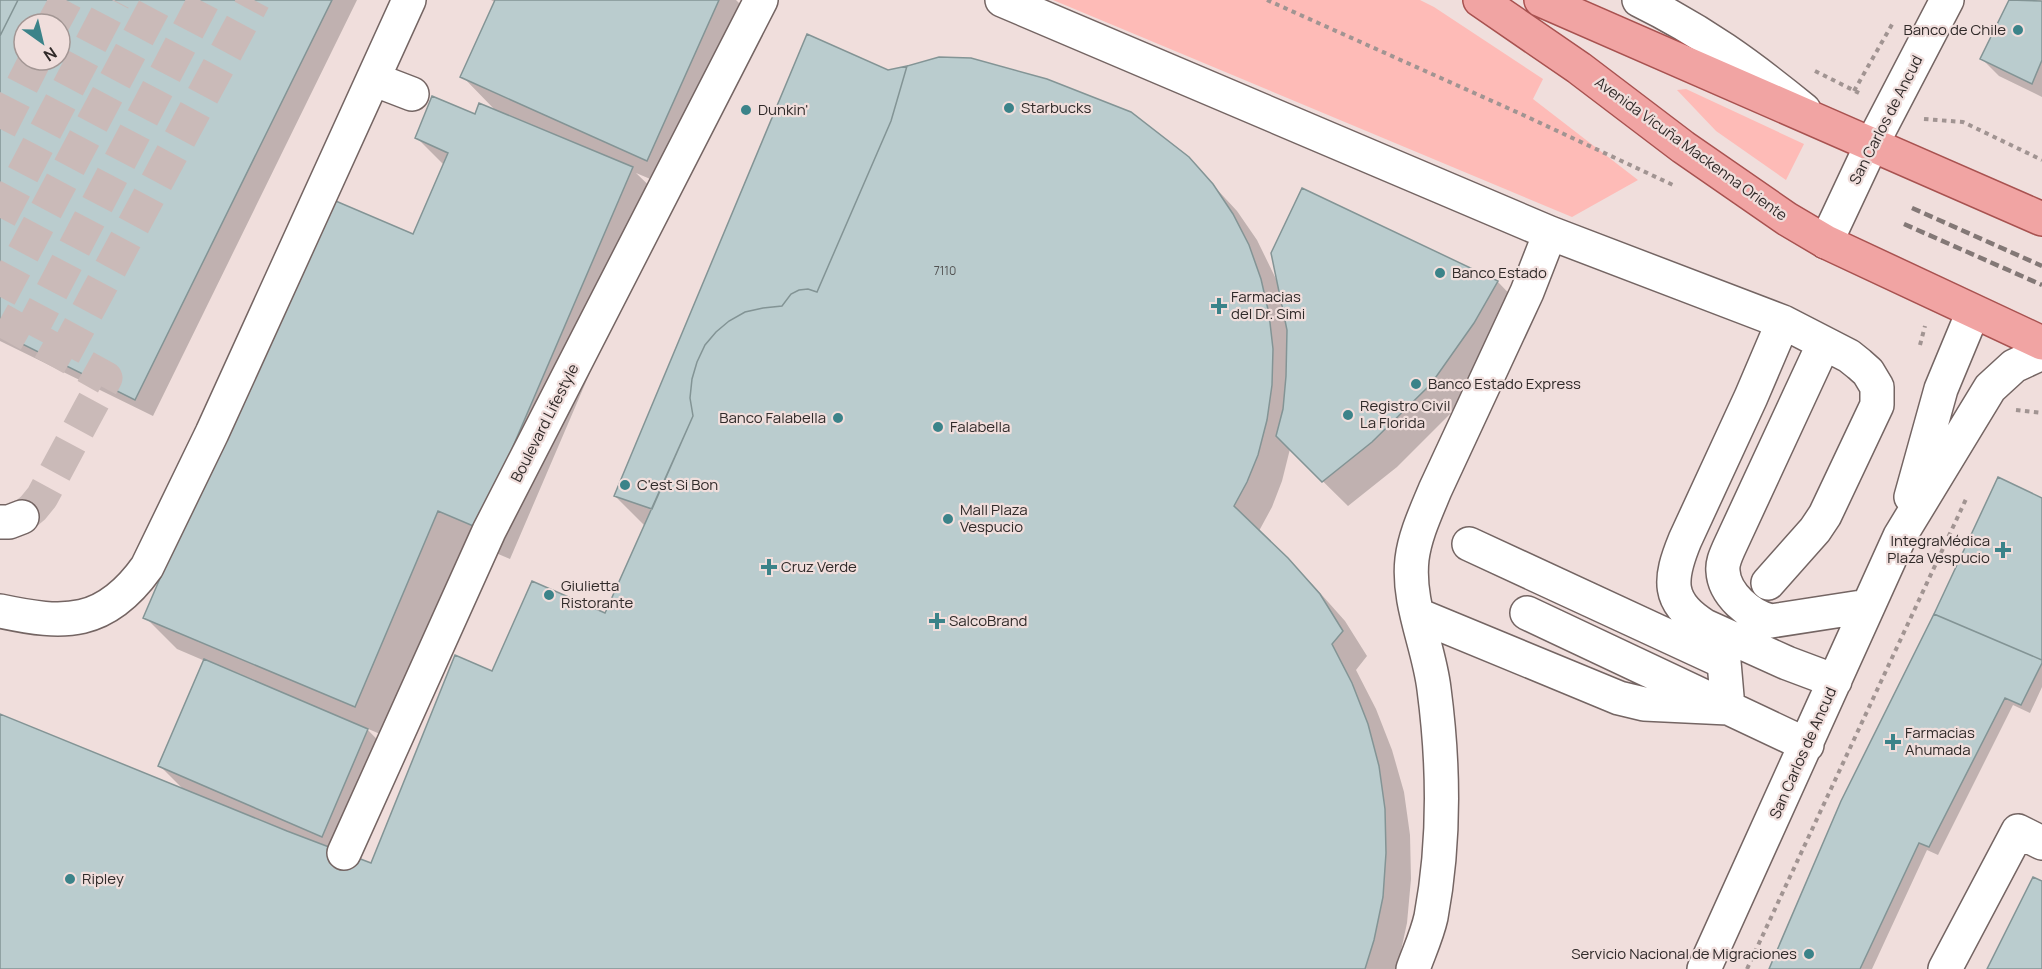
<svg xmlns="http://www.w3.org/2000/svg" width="2042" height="969" font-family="Manrope,sans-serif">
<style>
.green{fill:#febbb7}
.shadow{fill:#0003;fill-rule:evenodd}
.building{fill:#baccce;stroke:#839495;stroke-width:1.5;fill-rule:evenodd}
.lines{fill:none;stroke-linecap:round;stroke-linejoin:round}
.minor-tunnel{stroke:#cabab8;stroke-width:33;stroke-dasharray:33 16;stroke-linecap:butt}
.minor-casing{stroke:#746563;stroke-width:36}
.major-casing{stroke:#a85250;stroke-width:36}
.path{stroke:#a19492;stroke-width:4;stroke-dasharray:4.5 4.5;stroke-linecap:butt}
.minor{stroke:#fff;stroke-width:33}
.major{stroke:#f1a4a3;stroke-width:33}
.rail{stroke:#837876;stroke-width:4.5;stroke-dasharray:9 4.5;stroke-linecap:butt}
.poi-dot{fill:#3b8389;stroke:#f0dedc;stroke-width:2}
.labels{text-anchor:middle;stroke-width:4.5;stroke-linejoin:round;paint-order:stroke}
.number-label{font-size:12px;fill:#525252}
.poi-label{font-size:15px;fill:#302a29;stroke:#f0dedc;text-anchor:start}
.street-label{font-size:15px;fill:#302a29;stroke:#f0dedc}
</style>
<rect width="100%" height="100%" fill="#f0dedc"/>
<!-- green -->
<path class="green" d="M1053,0H1420L1434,7L1543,79L1533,99L1638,180L1572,217Z
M1686,89L1804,144L1786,180L1716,131L1677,90Z"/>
<!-- shadow -->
<path class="shadow" d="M0,0H357L153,416L0,341ZM24,24H60V60H24Z
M491,0H736L756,20L679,191L636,173L664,200L510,559L470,542L387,737L366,728L399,762L357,859L372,865L493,673L606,615L645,526L615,496L888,72L1188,158L1237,211L1257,240L1277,281L1278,280L1303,190L1498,282L1522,307L1455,409L1397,467L1348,506L1290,449L1282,481L1272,507L1259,531L1313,585L1345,621L1367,656L1356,670L1376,709L1392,750L1404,792L1410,835L1411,879L1407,923L1397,969H0V716L185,791L160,766L205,661L177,649L145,617L414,236L444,165L417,138L476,116L496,111L462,76L495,2Z
M2010,0H2035L2042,3V97L1999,76L1982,59Z
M2042,500V687L2030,713L2013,705L1938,855L1927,850L1872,969H1771Z"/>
<!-- building -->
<path class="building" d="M0,0H18L0,36Z
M18,0H332L135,400L0,333V36ZM24,24H60V60H24Z
M495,0H719L647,161L460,77Z
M2009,0L2042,1V60L2032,84L1980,59Z
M807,34L888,70L907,66L891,121L817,292L808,289L799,290L791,294L782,306L763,308L745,312L729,321L716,332L705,345L697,362L692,379L690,398L693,416L652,509L614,496Z
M939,57L971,58L1047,79L1131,112L1189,157L1213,184L1233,214L1249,245L1261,279L1269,314L1273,349L1272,385L1267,420L1258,455L1247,482L1234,506L1288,558L1320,594L1343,631L1332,644L1352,683L1368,724L1379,766L1385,809L1386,853L1383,897L1374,940L1365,969H0V714L287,831L371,863L455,655L492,671L532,581L605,613L693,416L690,398L692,379L697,362L705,345L716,332L729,321L745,312L763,308L782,306L791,294L799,290L808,289L817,292L891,121L907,66Z
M432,96L475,114L479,103L633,167L478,528L438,511L355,707L143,618L324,196L413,234L448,153L415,138Z
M1302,188L1498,281L1474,323L1431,384L1372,442L1322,482L1276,436L1283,409L1286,376L1287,330L1271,253Z
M1998,477L2042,498V660L1934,614Z
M1934,614L2042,660V663L2021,705L2005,698L1929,847L1919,843L1860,969H1769L1841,801Z
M204,659L368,729L322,837L158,766Z
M2033,877L2042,881V969H1987Z"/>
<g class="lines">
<!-- minor-tunnel -->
<path class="minor-tunnel" d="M53,24L66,0
M0,129L35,60
M0,218L114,0
M0,297L158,0
M0,319L106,378L42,497L33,508L22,517
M29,335L204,0
M64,355L254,0"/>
<defs>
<path id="minor" d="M1002,0L1550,233L1783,322L1849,356L1859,364L1868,372L1877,387V405L1825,515L1815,530L1768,583
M1639,0C1702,31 1749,65 1804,110
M373,79L412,94
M1826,242L1872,144L1947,0
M1783,322L1751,397L1685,540C1669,579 1666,602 1705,626L1787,663L1835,681
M1824,343L1729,548C1726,555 1722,563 1723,571C1724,594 1750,616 1771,621L1868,606
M1911,497L1941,389L1973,312
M0,522H9L22,517
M0,611C65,625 105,626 147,567L212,433L409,0
M1527,613L1807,745
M1418,615L1619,698L1644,704L1728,708L1724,662L1469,544
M344,853L489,531L761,0
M1413,969C1419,952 1427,935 1431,917C1445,842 1444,765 1434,689C1429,646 1407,603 1412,559C1415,535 1426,512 1435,490L1527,292L1550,233
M1704,969L1900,536L1990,388L2014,366L2042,353
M1945,969L2018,831L2042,843"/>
<path id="major" d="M1480,0L1579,68L1683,147L1787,219L1826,242L2042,343
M1541,0L2042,219"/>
</defs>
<!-- minor casing -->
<use href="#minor" class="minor-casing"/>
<!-- major casing -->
<use href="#major" class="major-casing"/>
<!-- path -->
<path class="path" d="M1267,0L1521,114L1673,185
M1815,71L1859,93
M1854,91L1894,21
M1924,119L1963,122L2042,160
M1920,345L1925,326
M2016,410L2042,413
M1747,969L1967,497"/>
<!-- minor -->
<use href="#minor" class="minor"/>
<!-- major -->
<use href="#major" class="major"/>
<!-- rail -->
<path class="rail" d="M1912,208L2042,266
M1904,224L2042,285"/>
</g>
<!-- markers -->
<g class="poi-dot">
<circle cx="2018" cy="30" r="6"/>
<circle cx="1009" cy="108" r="6"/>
<circle cx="746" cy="110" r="6"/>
<circle cx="1440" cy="273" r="6"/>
<path d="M1216 297h6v6h6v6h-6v6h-6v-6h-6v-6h6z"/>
<circle cx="1416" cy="384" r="6"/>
<circle cx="1348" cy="415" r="6"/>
<circle cx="838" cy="418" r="6"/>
<circle cx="938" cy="427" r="6"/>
<circle cx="625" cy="485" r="6"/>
<circle cx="948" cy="519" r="6"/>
<path d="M2000 541h6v6h6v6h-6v6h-6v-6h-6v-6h6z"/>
<path d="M766 558h6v6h6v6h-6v6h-6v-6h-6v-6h6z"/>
<circle cx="549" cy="595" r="6"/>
<path d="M934 612h6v6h6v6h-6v6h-6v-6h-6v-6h6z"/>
<path d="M1890 733h6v6h6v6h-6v6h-6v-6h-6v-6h6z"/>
<circle cx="70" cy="879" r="6"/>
<circle cx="1809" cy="954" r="6"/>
</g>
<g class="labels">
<!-- number labels -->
<g class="number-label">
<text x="945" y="275">7110</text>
</g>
<!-- poi labels -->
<g class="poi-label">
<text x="2006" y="35" text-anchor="end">Banco de Chile</text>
<text x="1021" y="113">Starbucks</text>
<text x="758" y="115">Dunkin'</text>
<text x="1452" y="278">Banco Estado</text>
<text x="1231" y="302">Farmacias<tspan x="1231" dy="17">del Dr. Simi</tspan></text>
<text x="1428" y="389">Banco Estado Express</text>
<text x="1360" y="411">Registro Civil<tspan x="1360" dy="17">La Florida</tspan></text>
<text x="826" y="423" text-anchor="end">Banco Falabella</text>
<text x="950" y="432">Falabella</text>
<text x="637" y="490">C'est Si Bon</text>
<text x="960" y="515">Mall Plaza<tspan x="960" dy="17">Vespucio</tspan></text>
<text x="1990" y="546" text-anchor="end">IntegraMédica<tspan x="1990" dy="17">Plaza Vespucio</tspan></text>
<text x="781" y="572">Cruz Verde</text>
<text x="561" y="591">Giulietta<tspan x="561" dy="17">Ristorante</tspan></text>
<text x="949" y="626">SalcoBrand</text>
<text x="1905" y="738">Farmacias<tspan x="1905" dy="17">Ahumada</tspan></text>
<text x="82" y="884">Ripley</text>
<text x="1797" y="959" text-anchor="end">Servicio Nacional de Migraciones</text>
</g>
<!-- street labels -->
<g class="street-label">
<text transform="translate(1886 120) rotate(-63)" y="5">San Carlos de Ancud</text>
<text transform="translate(1691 149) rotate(36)" y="5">Avenida Vicuña Mackenna Oriente</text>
<text transform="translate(545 423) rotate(-63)" y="5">Boulevard Lifestyle</text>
<text transform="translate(1803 753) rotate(-66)" y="5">San Carlos de Ancud</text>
</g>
</g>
<!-- north arrow -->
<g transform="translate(42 42) rotate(146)"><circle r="28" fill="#f0dedc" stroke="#a39694" stroke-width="1.5"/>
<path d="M0-4.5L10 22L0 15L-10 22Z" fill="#3b8389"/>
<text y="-9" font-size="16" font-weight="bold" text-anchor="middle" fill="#302a29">N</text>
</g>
</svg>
